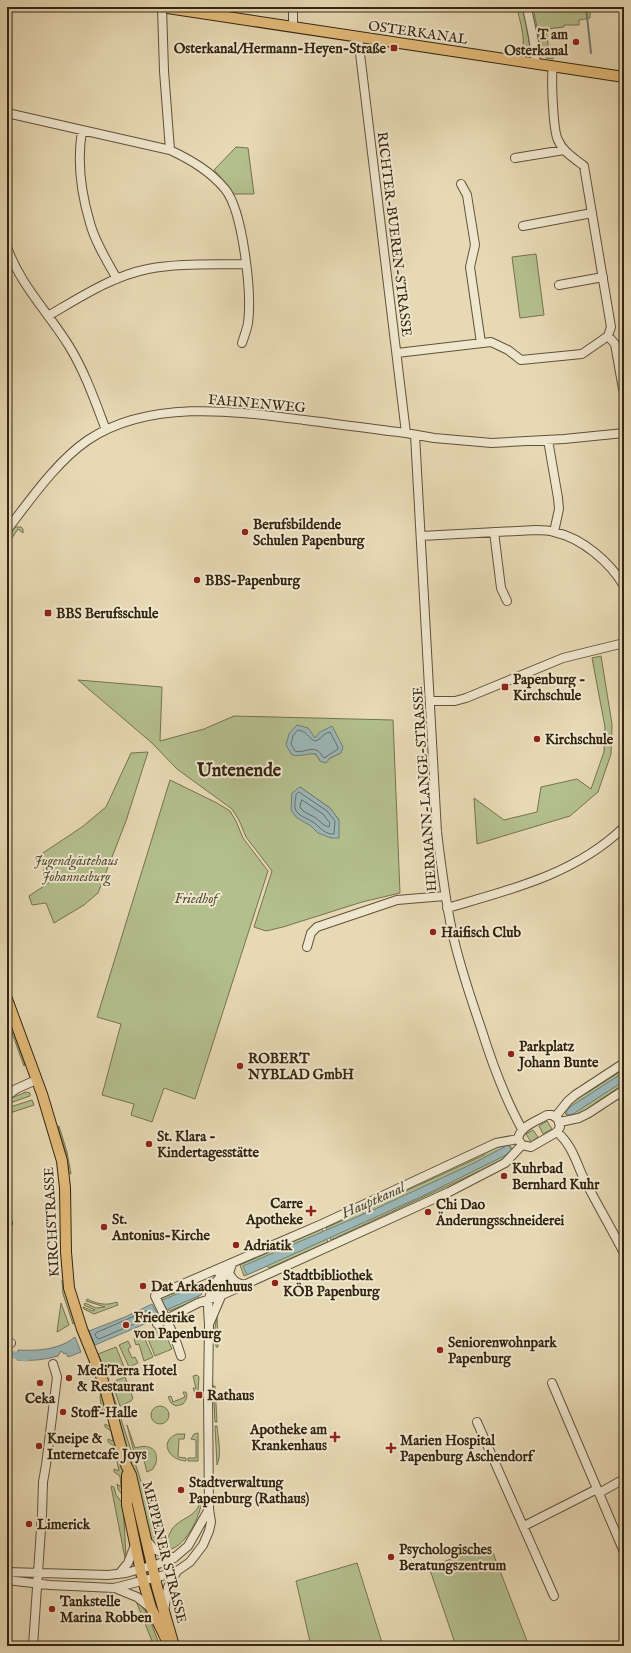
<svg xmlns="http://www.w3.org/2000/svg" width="631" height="1653" font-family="'IM FELL English',serif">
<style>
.green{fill:#b4bf8e;stroke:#747250;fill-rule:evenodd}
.water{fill:#9bb7b8;stroke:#717d75}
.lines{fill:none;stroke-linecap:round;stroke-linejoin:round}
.shore{stroke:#676e64;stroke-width:1}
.stream{stroke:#717d75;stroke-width:2}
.canal{stroke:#9bb7b8;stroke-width:7}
.minor-casing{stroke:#60523a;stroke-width:10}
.major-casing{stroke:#332511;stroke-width:12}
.minor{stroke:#efe6ce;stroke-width:8}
.major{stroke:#e4bc7a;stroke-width:10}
.poi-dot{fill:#8f2418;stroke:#efe6ce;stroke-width:1.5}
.labels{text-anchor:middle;stroke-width:4;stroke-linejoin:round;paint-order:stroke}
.street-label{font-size:14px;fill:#332511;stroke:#efe6ce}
.poi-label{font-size:14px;font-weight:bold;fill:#332511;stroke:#efe6ce;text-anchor:start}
.park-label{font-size:14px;font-style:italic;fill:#534c30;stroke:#efe6ce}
.water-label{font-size:15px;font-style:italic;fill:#4d4a3b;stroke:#efe6ce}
.district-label{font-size:18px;font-weight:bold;fill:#332511;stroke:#efe6ce}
</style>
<rect width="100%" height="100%" fill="#e7d9b4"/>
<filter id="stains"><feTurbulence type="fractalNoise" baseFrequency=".005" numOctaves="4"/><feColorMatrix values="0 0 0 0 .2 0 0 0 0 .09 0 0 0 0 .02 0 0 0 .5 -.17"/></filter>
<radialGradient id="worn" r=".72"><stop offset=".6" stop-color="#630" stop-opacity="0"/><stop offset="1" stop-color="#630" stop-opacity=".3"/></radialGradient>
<!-- green -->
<path class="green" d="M517,7H524L530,48L529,51L525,55L520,54C528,43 519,20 517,7Z
M533,7H590V18L579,20V25H564V27L546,29L549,52H554L553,59L546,58L540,43Z
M236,147L248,148L254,194H233L229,187L214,170Z
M536,254L544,315L520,318L512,257Z
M15,527H21L23,529V533L18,529L7,545V538Z
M601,656L612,724L611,754L598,792L570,816L477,844L474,798L504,820L537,812L541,787L577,779L591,789L604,752L605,727L592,658Z
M78,680L162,687L160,741L204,729L234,716L393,720L400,893L362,902L283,927L266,931L254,927L272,871L246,837L239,820L232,809L177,769L152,743ZM309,753H341L330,758L320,761L316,754ZM300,787L330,808L339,820L318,833L311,826Z
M148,752L126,821L98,893L84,905L54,923L46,903L32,905L29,896L50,882L43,870L45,869L37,857L82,827L106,807L131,753Z
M170,780L217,803L230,811L236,821L243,838L268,871L195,1099L164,1088L152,1122L131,1115L134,1104L102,1095L121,1024L97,1017Z
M7,1013L25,1065L24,1066L7,1019Z
M624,1069V1084L594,1104L593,1108L577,1116L568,1117L563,1110L582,1092L587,1093Z
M26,1092L30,1093V1096L7,1104V1100L9,1099Z
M32,1100L34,1105L7,1114V1108Z
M547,1121L552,1129L543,1134L539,1126Z
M59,1126L67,1152L71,1174L69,1173L66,1153L58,1127Z
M533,1130L538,1137L531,1142L526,1134Z
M508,1143L514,1152L508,1159L499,1162L331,1240L326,1228L484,1155L485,1150Z
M322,1229L328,1242L269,1268L267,1266L244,1276L240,1265Z
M62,1280L64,1282L68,1301L75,1323L73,1324L63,1294Z
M196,1284L199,1286L202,1293L198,1296L199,1299L169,1311L168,1309L166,1310L160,1301L162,1298Z
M87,1299C97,1304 106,1306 117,1302L118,1305L94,1314L84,1309L83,1307L93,1311L95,1310L84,1305L85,1303L96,1308L105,1307L86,1301Z
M61,1303L69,1325L57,1332Z
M217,1316L218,1347H216L215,1328Z
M162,1326L172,1349L155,1356L146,1334Z
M143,1335L153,1357L144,1361L139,1344L136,1345L134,1339Z
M128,1341L131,1347L128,1349L132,1358L135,1357L138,1363L129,1367L119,1345Z
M116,1347L125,1369L108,1377L98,1354Z
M197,1375L199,1377L198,1391L195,1393L193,1388H196L193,1376Z
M125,1377L133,1398L131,1401L120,1406L112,1382Z
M109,1382L148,1503C158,1524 167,1522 160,1548L152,1541Z
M213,1386H215L217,1422H215Z
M102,1391L123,1468V1496L118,1489L117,1484L121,1487L120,1476L114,1472V1469L119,1471L117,1461L111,1457V1454L116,1456L114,1446L108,1442V1439L113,1441L111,1431L105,1427V1424L111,1427L108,1416L102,1412L100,1397Z
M183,1392H186C188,1395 186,1401 183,1404L176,1406L171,1403L168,1397L171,1396L173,1402L185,1397Z
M151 1415a9 9 0 1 1 18 0a9 9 0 1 1-18 0Z
M127,1425L135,1448C147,1444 159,1447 156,1463L153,1469L147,1472L142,1453L136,1454L134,1452Z
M215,1426H217C218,1438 222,1455 217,1465Z
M198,1433V1461H188V1458H196V1440L191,1439L194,1434Z
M177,1434H185L184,1439H179L178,1457L186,1458V1461C168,1460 159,1441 177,1434Z
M111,1486L114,1487L116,1495L123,1504L126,1556L125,1558Z
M201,1498L202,1499C201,1516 184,1551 165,1550C167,1543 168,1535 172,1529C182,1516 198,1518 201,1498Z
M490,1545L529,1646H456L429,1567Z
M357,1563L383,1646H311L296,1581Z
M136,1601C150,1612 153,1630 160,1646H154Z"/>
<!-- water -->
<path class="water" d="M297,725L308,728L315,738L320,732L332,726L343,747L341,753L330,758L326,763L320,761L316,754C307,753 301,757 292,755L286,745L289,734Z
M300,787L330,808L339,820V838H331L318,833L311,826L297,818L291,810L292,793Z
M624,1072V1081L573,1114L568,1115L566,1112L570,1107Z
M508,1145L512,1150L510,1153L427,1194L247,1275L243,1266L373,1210L474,1163Z
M198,1285L202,1293L201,1295L166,1310L160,1301Z
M152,1304L157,1313L153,1316L154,1320L95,1345L89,1331L125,1317Z
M75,1337L81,1352L68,1357L66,1353L64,1354L61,1351L58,1356C44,1360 31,1361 17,1360L18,1350C37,1351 59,1350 75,1337Z"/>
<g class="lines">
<!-- shore -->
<path class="shore" d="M298,730C307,731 308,738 315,741C321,740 323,733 330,732L338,747V749L324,758C322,756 320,752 318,751C310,746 303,754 295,751L291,744L293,736Z
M299,792L327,811L335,821L334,834C325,835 320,827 313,822C307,818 297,816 295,808C294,805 296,799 296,795Z
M302,800L323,814L330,823L329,827L324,825L316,818L303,811L300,807Z
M147,1311L150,1313L148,1318L99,1339L97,1338L95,1335L96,1333Z"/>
<!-- stream -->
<path class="stream" d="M586,7L591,53"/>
<!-- canal -->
<path class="canal" d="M7,1353L26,1358"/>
<defs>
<path id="minor" d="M162,7L164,71L170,150
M293,7V27
M527,7C530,26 537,45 535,64
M358,37L406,433
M7,113L170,150C191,160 210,171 225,189C243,211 252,293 248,323C247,329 244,337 242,343
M82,131C77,161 81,193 90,223C95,242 107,261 117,279
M515,158L564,150
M461,184L467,195L475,245L470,267L481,343
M523,226L592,213
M7,247C20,285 48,312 69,346C85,372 95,401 106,430
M559,285L603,277
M48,316C79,298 112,276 148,269C180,263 213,265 246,264
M608,336L615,344L623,389
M397,353L491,342L508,350L521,360L582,354L608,336L611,327L584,166C574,158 563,152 558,140C553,131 551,77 553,66
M415,435L437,832C441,865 445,898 452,931C459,964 470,996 481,1028C492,1063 504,1097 522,1129
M548,440L558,498L559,509L554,532
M7,530C30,500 57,461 88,440C150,399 234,411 304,420C338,424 372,429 406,433L434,438L492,443L564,439L624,433
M494,532L501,588L507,601
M421,536L536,530C542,530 548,530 554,532C582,538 610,562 624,586
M430,701H455L466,698L563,658L624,643
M447,908C510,890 576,874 624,827
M307,947L311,933L317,927L397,900L445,896
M7,1096L16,1089L36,1080
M547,1115H552L558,1119L560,1127L557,1132L531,1147L522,1145L518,1139C520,1126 537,1121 547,1115Z
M556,1116L568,1101L575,1095L624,1063
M560,1122L579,1118L589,1113L624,1090
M557,1132C572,1145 576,1162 584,1179C597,1204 611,1228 624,1253
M7,1223H8
M232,1264L229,1273C233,1281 236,1283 245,1285
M210,1322L225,1287L224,1279L219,1273
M157,1324L198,1303L222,1295L449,1192L505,1163L522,1145
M7,1342L11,1343
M181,1356L175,1338L155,1296L322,1224L496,1143L518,1139
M552,1383L624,1552
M477,1422L554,1596
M599,1493L624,1479
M524,1526L597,1489
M147,1541L154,1549L174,1558
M7,1572L108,1575L126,1573L158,1564L174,1558L188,1546L209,1509
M119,1574L128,1563L135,1545
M7,1580L50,1585L114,1588L169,1574L177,1571L190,1562L203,1545L209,1531L211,1522L209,1509L208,1394L209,1324L208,1309L209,1298L215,1283L232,1263
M115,1588L137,1597L151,1608
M164,1611L168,1587L177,1571
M33,1646L42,1514L43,1482L46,1465L57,1377L53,1364"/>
<path id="major" d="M161,7L624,77
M7,999L42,1094L62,1161L65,1188L66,1252L69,1288L82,1329L103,1381L126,1465L131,1475L157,1587L174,1646
M127,1475V1505L142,1577L151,1608L169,1645"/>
</defs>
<!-- minor casing -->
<use href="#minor" class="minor-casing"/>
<!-- major casing -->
<use href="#major" class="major-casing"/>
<!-- minor -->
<use href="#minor" class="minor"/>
<!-- major -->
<use href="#major" class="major"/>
</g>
<!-- markers -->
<g class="poi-dot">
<circle cx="576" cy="42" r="4"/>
<rect x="390" y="44" width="8" height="8" rx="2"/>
<circle cx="245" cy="532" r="4"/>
<circle cx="197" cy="580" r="4"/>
<rect x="44" y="609" width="8" height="8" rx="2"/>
<rect x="501" y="683" width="8" height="8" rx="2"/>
<circle cx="537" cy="739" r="4"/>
<circle cx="433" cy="932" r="4"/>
<circle cx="511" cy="1054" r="4"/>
<circle cx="240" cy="1066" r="4"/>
<circle cx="149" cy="1144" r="4"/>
<circle cx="504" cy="1176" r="4"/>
<path d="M309 1205h4v4h4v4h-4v4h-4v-4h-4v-4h4z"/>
<circle cx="428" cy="1212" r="4"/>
<circle cx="104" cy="1227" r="4"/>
<circle cx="236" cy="1245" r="4"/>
<circle cx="275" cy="1283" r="4"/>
<circle cx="143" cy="1286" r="4"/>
<circle cx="126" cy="1325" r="4"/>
<circle cx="440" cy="1350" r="4"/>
<circle cx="69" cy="1378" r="4"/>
<circle cx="40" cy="1383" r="4"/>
<rect x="195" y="1391" width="8" height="8" rx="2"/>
<circle cx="63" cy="1412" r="4"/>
<path d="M333 1431h4v4h4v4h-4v4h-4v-4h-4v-4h4z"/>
<circle cx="39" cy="1446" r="4"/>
<path d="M389 1442h4v4h4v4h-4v4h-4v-4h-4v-4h4z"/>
<circle cx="181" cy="1490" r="4"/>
<circle cx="29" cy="1524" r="4"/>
<circle cx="391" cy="1557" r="4"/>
<circle cx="52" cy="1609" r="4"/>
</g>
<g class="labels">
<!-- street labels -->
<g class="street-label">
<text transform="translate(418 32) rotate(8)" y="5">OSTERKANAL</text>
<text transform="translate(395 234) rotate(83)" y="5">RICHTER-BUEREN-STRASSE</text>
<text transform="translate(257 403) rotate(5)" y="5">FAHNENWEG</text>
<text transform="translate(424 789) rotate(-94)" y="5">HERMANN-LANGE-STRASSE</text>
<text transform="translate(51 1222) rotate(-93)" y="5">KIRCHSTRASSE</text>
<text transform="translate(165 1552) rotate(76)" y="5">MEPPENER STRASSE</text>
</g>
<!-- poi labels -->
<g class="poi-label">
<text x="568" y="39" text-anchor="end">T am<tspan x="568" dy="16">Osterkanal</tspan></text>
<text x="386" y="53" text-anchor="end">Osterkanal/Hermann-Heyen-Straße</text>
<text x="253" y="529">Berufsbildende<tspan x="253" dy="16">Schulen Papenburg</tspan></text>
<text x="205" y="585">BBS-Papenburg</text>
<text x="56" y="618">BBS Berufsschule</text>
<text x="513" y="684">Papenburg -<tspan x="513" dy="16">Kirchschule</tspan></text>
<text x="545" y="744">Kirchschule</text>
<text x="441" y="937">Haifisch Club</text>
<text x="519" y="1051">Parkplatz<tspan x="519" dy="16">Johann Bunte</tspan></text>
<text x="248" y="1063">ROBERT<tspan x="248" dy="16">NYBLAD GmbH</tspan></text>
<text x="157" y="1141">St. Klara -<tspan x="157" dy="16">Kindertagesstätte</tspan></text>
<text x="512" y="1173">Kuhrbad<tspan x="512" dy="16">Bernhard Kuhr</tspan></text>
<text x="303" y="1208" text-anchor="end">Carre<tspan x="303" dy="16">Apotheke</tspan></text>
<text x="436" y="1209">Chi Dao<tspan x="436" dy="16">Änderungsschneiderei</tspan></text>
<text x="112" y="1224">St.<tspan x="112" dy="16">Antonius-Kirche</tspan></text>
<text x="244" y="1250">Adriatik</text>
<text x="283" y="1280">Stadtbibliothek<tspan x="283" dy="16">KÖB Papenburg</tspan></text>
<text x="151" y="1291">Dat Arkadenhuus</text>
<text x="134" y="1322">Friederike<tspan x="134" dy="16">von Papenburg</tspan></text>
<text x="448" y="1347">Seniorenwohnpark<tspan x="448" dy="16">Papenburg</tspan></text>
<text x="77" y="1375">MediTerra Hotel<tspan x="77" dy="16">&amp; Restaurant</tspan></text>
<text x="207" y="1400">Rathaus</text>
<text x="40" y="1403" text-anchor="middle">Ceka</text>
<text x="71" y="1417">Stoff-Halle</text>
<text x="327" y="1434" text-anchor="end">Apotheke am<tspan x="327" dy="16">Krankenhaus</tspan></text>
<text x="47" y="1443">Kneipe &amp;<tspan x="47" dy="16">Internetcafe Joys</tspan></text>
<text x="400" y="1445">Marien Hospital<tspan x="400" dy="16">Papenburg Aschendorf</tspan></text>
<text x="189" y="1487">Stadtverwaltung<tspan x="189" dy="16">Papenburg (Rathaus)</tspan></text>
<text x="37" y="1529">Limerick</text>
<text x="399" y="1554">Psychologisches<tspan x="399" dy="16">Beratungszentrum</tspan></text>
<text x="60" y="1606">Tankstelle<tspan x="60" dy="16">Marina Robben</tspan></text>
</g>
<!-- park labels -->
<g class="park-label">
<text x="76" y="865">Jugendgästehaus<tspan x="76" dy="16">Johannesburg</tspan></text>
<text x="196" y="903">Friedhof</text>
</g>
<!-- water labels -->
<g class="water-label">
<text transform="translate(373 1200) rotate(-24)" y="5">Hauptkanal</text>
</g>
<!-- district labels -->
<g class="district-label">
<text x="239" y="776">Untenende</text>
</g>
</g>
<!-- margin -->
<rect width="631" height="1653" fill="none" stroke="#e7d9b4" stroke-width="24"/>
<rect x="8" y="8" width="615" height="1637" fill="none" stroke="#332511" stroke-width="2"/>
<rect x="12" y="12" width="607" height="1629" fill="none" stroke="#332511"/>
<rect width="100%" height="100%" filter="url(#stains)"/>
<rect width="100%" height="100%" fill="url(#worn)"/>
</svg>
